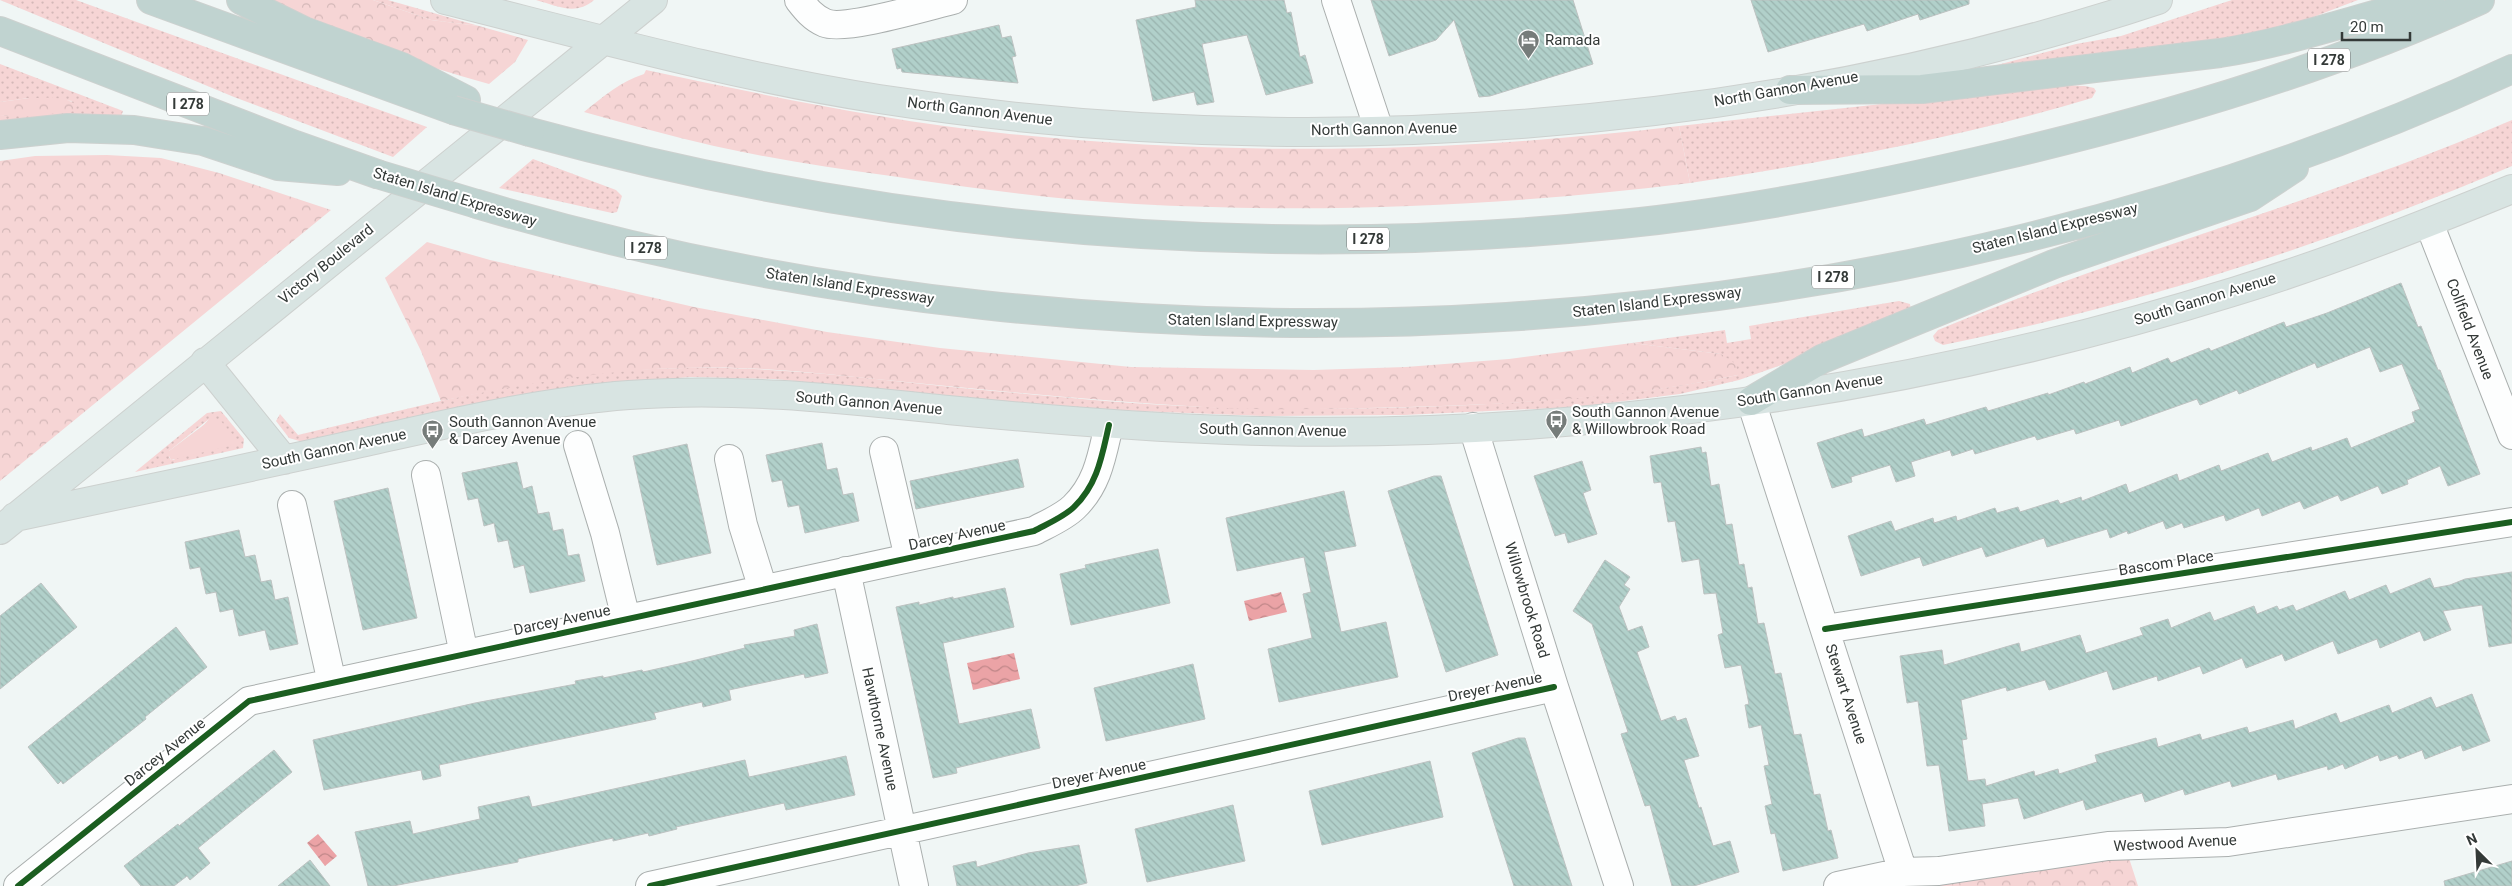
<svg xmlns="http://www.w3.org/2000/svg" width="2512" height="886" font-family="Roboto,sans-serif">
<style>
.grass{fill:url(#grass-dots);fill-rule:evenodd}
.forest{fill:url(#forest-crowns)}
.garden{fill:#f6d5d5}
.water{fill:url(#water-waves)}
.building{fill:url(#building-back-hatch);stroke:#bdc2c1}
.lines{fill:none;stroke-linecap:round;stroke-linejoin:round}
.minor-casing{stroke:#aaafae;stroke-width:30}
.major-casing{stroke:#cdd1cf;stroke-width:30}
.highway-casing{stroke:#cdd1cf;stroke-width:30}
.minor{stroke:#fdfefe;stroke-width:28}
.major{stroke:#d8e4e2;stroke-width:28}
.highway{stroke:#c0d3d0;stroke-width:28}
.highway-bridge-casing{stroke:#cdd1cf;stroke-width:30;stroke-linecap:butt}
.highway-bridge{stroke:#c0d3d0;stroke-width:28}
.cycleway-casing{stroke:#fff;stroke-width:9}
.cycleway{stroke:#1b5e20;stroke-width:6}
.labels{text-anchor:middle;stroke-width:4;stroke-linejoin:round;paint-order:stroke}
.shield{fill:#fff;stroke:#717574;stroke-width:1}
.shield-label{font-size:14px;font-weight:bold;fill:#343a38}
.poi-label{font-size:15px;fill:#343a38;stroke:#fff;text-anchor:start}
.street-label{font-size:15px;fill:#343a38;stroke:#fff}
</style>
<defs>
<pattern id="grass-dots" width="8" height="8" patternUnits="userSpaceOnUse" patternTransform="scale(1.25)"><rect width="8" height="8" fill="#f6d5d5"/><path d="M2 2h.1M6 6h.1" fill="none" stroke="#d4b8b8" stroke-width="1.8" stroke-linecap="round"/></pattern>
<pattern id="forest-crowns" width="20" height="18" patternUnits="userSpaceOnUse" patternTransform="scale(1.25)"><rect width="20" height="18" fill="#f6d5d5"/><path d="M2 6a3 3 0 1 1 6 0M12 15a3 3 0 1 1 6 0" fill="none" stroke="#d4b8b8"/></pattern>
<pattern id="water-waves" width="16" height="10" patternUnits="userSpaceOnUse" patternTransform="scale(1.25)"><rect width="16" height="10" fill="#eba3a6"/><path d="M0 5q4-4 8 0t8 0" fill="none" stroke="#bf8688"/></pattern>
<pattern id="building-back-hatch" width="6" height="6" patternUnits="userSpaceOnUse" patternTransform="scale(1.25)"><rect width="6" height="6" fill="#b1d0ca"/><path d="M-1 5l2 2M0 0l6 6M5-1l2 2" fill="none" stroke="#99b3ae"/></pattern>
</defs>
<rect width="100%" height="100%" fill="#f0f6f5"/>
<!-- grass -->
<path class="grass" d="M0,0H76L427,127L393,157L234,97Z
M373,0H388L479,26L431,20Z
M536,0H594C576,16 557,6 536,0Z
M2232,0H2358L2292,25L2213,43L1982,69L2076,44L2121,36Z
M0,64L123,111L119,122L0,128V116L30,113L73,101L29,98L0,102Z
M2058,85L2085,86L2094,88L2096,91L2092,98C1960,138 1826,162 1690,183L1679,126Z
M2512,120V166C2329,244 2138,305 1943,345L1935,341L1933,336L1938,330C2126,252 2324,201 2512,120Z
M533,159L616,190L622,196L617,212L612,213L499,188Z
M1899,301L1910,304L1911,311L1835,346L1739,380L1680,394L1576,407L1404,415L1263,416L1089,409L774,379L691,377L573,386L303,442L289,438L276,421L280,414L298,435C424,405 554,369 685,368C792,366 898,383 1005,392C1072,398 1140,405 1208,407C1313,410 1417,409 1521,402C1595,397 1666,390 1738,375L1721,354L1632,343L1725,330L1727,343L1751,339L1749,326Z
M221,411L244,439L243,448L135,472L207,413ZM209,419L174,460H171L169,457V451Z"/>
<!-- forest -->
<path class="forest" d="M268,0H373L431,20L479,26L528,40L515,62L489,84C411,63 340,35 268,0Z
M646,70C764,95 881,120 1001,133C1227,157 1454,153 1679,126L1690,183C1506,206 1321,214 1136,204C1054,200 972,188 891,176C832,168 773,159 714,146C671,136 627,124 584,112C604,96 620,82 644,74Z
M29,98C43,98 67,95 77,106L75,110L66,113L0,116V102Z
M107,155L161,158L219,173L331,210L0,481V161L35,156Z
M427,242L490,260L694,307L827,332L940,348L1131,367L1314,370L1406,367L1509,359L1632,343L1721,354L1736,364L1738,375C1629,398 1517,404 1406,407C1339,409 1270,411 1203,407C1101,401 998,391 896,381C825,374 753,365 681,368C600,370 520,385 441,401L421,351L385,278Z
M2104,856L2129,858L2138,886H1888Z"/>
<!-- garden -->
<path class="garden" d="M213,418L220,420L238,441V444L171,460L168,454L169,451Z"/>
<!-- water -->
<path class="water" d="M1281,592L1287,612L1249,621L1244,601Z
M1014,653L1020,679L973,690L967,663Z
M318,834L337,856L325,866L307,843Z"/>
<!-- building -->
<path class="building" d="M1195,0H1284L1287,13L1291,12L1300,57L1305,55L1313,83L1266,95L1247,35L1202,44L1214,102L1197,105L1194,92L1153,101L1136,20L1196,7Z
M1371,0H1573L1593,64L1490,96L1479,97L1454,20L1436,40L1389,56Z
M1751,0H1969V4L1920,20L1918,14L1867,31L1864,24L1768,52Z
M999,25L1002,38L1011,36L1016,56L1012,57L1018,83L902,72L901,68L897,69L892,49Z
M2401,283L2418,327L2421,326L2438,370H2440L2480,474L2448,486L2440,466L2407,480L2408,484L2382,494L2378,486L2341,501L2338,495L2304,509L2300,501L2262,516L2259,508L2226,521L2224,515L2184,528L2182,523L2166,529L2163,521L2128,534L2127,531L2110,538L2107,529L2047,547L2044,538L1986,557L1982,547L1923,566L1920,557L1861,576L1848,536L1891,521L1895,531L1933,518L1934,523L1956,516L1957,521L1995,508L1997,513L2018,507L2020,512L2058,500L2060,504L2081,497L2082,501L2126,484L2129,493L2177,474L2179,481L2219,465L2221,471L2268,453L2272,462L2311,447L2312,451L2347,438L2351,448L2415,422L2412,412L2420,409L2402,364L2380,372L2370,347L2317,368L2315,363L2239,394L2237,390L2200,405L2197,399L2121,426L2119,420L2076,434L2074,429L2037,440L2035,436L1975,454L1973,449L1952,456L1950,450L1911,462L1915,476L1896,482L1890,465L1851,477L1852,482L1832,488L1817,443L1862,429L1864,437L1924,419L1926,425L1986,407L1988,411L2048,393V395L2084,382L2085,384L2130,367L2132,373L2168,358L2171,363L2209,348L2211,351L2284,322L2286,327L2327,313Z
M822,443L827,470L837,468L843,495L853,493L859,521L805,533L799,505L788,507L782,480L772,482L766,455Z
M687,444L711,553L657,565L633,456Z
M1701,447L1702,453L1706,452L1711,486L1719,484L1726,525L1732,524L1739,565L1744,564L1748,588L1752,587L1758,624L1764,623L1775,674L1781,673L1794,735L1801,734L1814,795L1820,794L1828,831L1831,830L1838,858L1783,871L1775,833L1771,834L1765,806L1772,804L1764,766L1769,765L1761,725L1749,728L1745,705L1749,704L1741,665L1725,668L1718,635L1723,633L1716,593L1704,594L1699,559L1682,562L1675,521L1668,522L1661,482L1654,483L1650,456Z
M1018,459L1024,487L916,509L910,481Z
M1582,461L1591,490L1583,493L1597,534L1568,543L1565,533L1555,536L1534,476Z
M517,462L523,489L532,486L538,514L549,512L553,531L563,529L568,556L579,554L585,581L530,593L524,565L514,568L508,540L498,542L494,523L484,526L478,498L468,500L462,473Z
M1434,476H1441L1498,655L1446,672L1388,491Z
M388,488L417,618L363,630L334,501Z
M1344,491L1356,546L1324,552L1341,632L1386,622L1398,677L1279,702L1268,649L1312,638L1303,594L1311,592L1304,557L1237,571L1226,518Z
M239,530L245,557L255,555L261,582L271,580L275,600L288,597L298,644L270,650L265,630L239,636L233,609L220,612L216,592L206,594L200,567L190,569L185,542Z
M1158,549L1170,603L1071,625L1060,574L1086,568L1085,565Z
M1605,560L1630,577L1624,585L1630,589L1619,607L1628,631L1642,626L1649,647L1637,652L1661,721L1675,716L1677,721L1686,718L1699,756L1684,760L1699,808L1701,807L1713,846L1730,841L1739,872L1694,886H1672L1650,805L1645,806L1621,734L1628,732L1592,624L1573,611Z
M2512,572V643L2489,647L2482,605L2443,611L2451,630L2424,641L2420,631L2380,648L2377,639L2338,654L2333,641L2285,661L2282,654L2246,668L2242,658L2203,674L2200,666L2158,681L2157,676L2113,690L2107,671L2049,690L2045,680L2007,691L2006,687L1961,700L1967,739L1962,740L1968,781L1985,779L1986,786L2034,771L2035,776L2058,769L2059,774L2097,762L2095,755L2156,738L2158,747L2200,734L2202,740L2247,727L2249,733L2293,720L2295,729L2336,713L2340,723L2389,705L2392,713L2431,697L2436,708L2472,694L2490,741L2463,751L2461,745L2425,759L2422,750L2399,759L2397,755L2380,761L2378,755L2345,769L2343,764L2328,770L2327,766L2278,780L2276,774L2232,787L2230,781L2185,795L2183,789L2145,802L2142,793L2086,810L2083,800L2024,819L2018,798L1982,804L1985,826L1949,831L1939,765L1927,766L1918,701L1907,703L1900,656L1942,650L1944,665L2019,643L2021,652L2080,635L2086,653L2143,635L2140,628L2168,619L2171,628L2210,612L2214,621L2254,606L2257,614L2277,606L2279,610L2293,605L2296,611L2345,591L2349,600L2386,585L2390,594L2430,578L2434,588L2450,585L2465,579Z
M41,583L77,627L0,689V616Z
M1005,588L1014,627L943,643L959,724L1031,709L1040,748L956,768L957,773L933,778L896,607L919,602V605L953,597V599Z
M817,624L828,673L805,678L804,674L729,690L731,700L703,707L702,702L654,713L656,719L439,765L441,776L423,780L421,770L324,790L313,740L475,703L576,684L575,681L603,676V678L642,670L643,672L692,661L745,648L744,645L795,636L794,630Z
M176,627L207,667L145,717L146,719L123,737L63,784L61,781L58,784L28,747Z
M1193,664L1205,719L1106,741L1094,688Z
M1518,738H1525L1572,886H1514L1472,753Z
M274,750L292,772L198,848L210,863L190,880L187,876L174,886H141L124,866L178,824L179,826Z
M846,756L855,795L786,810L784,803L676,827L677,829L649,836L648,833L613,841V838L518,859V862L393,886H368L355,832L410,821L413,834L480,819L478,807L529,796L532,807L745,760L749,777Z
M1430,761L1443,817L1322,845L1309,791Z
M1233,805L1245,861L1147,882L1135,829Z
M1079,845L1087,883L1075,886H957L953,866L976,861L977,867L1028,853Z
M310,860L330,886H278Z
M2512,861V886H2445L2444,881Z"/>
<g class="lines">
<defs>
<path id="minor" d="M799,0C806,9 813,18 825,23C845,31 928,6 953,0
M1336,0L1379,130
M2429,223L2512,435
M1751,401L1903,872
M1473,427L1554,687L1619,886
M578,445L605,533L626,619
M884,451L909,558
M729,459L743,525L763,589
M426,475L464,654
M292,505L332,683
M846,571L914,886
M1825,629L2512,522
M18,886L249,701L1034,531C1047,524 1064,517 1074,507C1098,484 1102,455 1109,425
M650,886L1554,687
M1838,886L1903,872L1939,871L2108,846L2228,842L2512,799"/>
<path id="major" d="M445,0C589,36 732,76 879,99C1297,164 1756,133 2158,0
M205,362L284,460
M15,517C127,493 240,470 352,445C444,425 535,402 629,395C736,387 841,399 948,410C1041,419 1134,427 1228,430C1568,442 1912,392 2236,291C2330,262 2421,226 2512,189
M0,530L653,0"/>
<path id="highway" d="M151,0L453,110
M241,0L304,31L402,67L466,100
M0,31L295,145L377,174
M1790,90L1922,89L2220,53C2291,42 2360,17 2430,0
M530,132C889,230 1250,262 1621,224C1750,211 1878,185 2005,155C2166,117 2329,69 2480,0
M0,135L68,128L134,130L203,141L278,166L338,171
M477,204C1132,398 1890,356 2512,69
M1751,401L1822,359L2054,264L2250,197L2294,168"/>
</defs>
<!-- minor casing -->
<use href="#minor" class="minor-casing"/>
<!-- major casing -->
<use href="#major" class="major-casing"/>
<!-- highway casing -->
<use href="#highway" class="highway-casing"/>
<!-- minor -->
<use href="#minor" class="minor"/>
<!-- major -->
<use href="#major" class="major"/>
<!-- highway -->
<use href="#highway" class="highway"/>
<defs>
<path id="highway-bridge" d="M453,110L530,132
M377,174L477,204"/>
</defs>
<!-- highway-bridge casing -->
<use href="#highway-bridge" class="highway-bridge-casing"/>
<!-- highway-bridge -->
<use href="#highway-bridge" class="highway-bridge"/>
<defs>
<path id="cycleway" d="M1825,629L2512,522
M18,886L249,701L1034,531C1047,524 1064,517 1074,507C1098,484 1102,455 1109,425
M650,886L1554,687"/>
</defs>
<!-- cycleway casing -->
<use href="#cycleway" class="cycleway-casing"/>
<!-- cycleway -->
<use href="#cycleway" class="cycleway"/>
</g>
<!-- icons -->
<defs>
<symbol id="hotel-pin" viewBox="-11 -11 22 30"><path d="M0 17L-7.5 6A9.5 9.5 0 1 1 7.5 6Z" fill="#767c7a" stroke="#fff"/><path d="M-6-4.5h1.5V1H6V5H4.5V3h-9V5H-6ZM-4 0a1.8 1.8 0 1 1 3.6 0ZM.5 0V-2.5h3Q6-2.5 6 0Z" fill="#fff"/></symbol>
<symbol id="bus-pin" viewBox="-11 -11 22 30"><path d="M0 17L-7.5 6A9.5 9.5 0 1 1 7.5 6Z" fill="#767c7a" stroke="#fff"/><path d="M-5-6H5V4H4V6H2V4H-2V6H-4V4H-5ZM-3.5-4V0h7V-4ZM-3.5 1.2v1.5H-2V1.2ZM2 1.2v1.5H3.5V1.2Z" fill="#fff"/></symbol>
</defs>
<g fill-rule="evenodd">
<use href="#hotel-pin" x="1516" y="28" width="25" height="34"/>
<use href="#bus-pin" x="1544" y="408" width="25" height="34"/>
<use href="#bus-pin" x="420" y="418" width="25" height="34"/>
</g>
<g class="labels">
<!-- shield labels -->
<g class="shield">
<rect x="2308" y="48.5" width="42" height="23" rx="4"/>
<rect x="167" y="92.5" width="42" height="23" rx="4"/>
<rect x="1347" y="227.5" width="42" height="23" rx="4"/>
<rect x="625" y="236.5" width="42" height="23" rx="4"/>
<rect x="1812" y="265.5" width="42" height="23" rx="4"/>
</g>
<g class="shield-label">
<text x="2329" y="65">I 278</text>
<text x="188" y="109">I 278</text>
<text x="1368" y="244">I 278</text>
<text x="646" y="253">I 278</text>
<text x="1833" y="282">I 278</text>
</g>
<!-- poi labels -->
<g class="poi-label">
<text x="1545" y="45">Ramada</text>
<text x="1572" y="417">South Gannon Avenue<tspan x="1572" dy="17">&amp; Willowbrook Road</tspan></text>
<text x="449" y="427">South Gannon Avenue<tspan x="449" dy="17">&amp; Darcey Avenue</tspan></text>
</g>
<!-- street labels -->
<g class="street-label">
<text transform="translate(1786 89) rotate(-10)" y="5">North Gannon Avenue</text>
<text transform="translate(980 111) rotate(7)" y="5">North Gannon Avenue</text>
<text transform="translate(1384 129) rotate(-1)" y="5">North Gannon Avenue</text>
<text transform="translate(455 197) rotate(17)" y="5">Staten Island Expressway</text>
<text transform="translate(2055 228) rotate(-14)" y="5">Staten Island Expressway</text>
<text transform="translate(326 264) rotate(-39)" y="5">Victory Boulevard</text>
<text transform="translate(850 286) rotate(9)" y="5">Staten Island Expressway</text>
<text transform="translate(2205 299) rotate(-17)" y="5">South Gannon Avenue</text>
<text transform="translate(1657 302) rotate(-7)" y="5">Staten Island Expressway</text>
<text transform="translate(1253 321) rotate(1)" y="5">Staten Island Expressway</text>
<text transform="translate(2470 329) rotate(69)" y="5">Collfield Avenue</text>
<text transform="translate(1810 390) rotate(-9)" y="5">South Gannon Avenue</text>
<text transform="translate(869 403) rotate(5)" y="5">South Gannon Avenue</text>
<text transform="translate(1273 430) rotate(1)" y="5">South Gannon Avenue</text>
<text transform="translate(334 449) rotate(-12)" y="5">South Gannon Avenue</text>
<text transform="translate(957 535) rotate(-12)" y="5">Darcey Avenue</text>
<text transform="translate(2166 563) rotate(-9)" y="5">Bascom Place</text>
<text transform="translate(1527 600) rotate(73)" y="5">Willowbrook Road</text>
<text transform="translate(562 620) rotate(-12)" y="5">Darcey Avenue</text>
<text transform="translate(1495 687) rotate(-12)" y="5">Dreyer Avenue</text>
<text transform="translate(1846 694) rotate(72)" y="5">Stewart Avenue</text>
<text transform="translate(880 729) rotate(78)" y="5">Hawthorne Avenue</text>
<text transform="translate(165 752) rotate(-39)" y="5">Darcey Avenue</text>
<text transform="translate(1099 774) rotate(-12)" y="5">Dreyer Avenue</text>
<text transform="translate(2175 843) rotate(-3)" y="5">Westwood Avenue</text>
</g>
</g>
<!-- north arrow -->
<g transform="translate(2477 851) rotate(336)" stroke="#ffffff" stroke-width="4" paint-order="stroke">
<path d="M0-4L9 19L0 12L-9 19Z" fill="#343a38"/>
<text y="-8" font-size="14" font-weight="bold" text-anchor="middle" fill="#343a38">N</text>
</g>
<!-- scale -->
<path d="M2342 32v8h68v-8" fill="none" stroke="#343a38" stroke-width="2.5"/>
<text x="2350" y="32" font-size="15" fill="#343a38" stroke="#ffffff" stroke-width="4" paint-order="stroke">20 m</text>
</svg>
